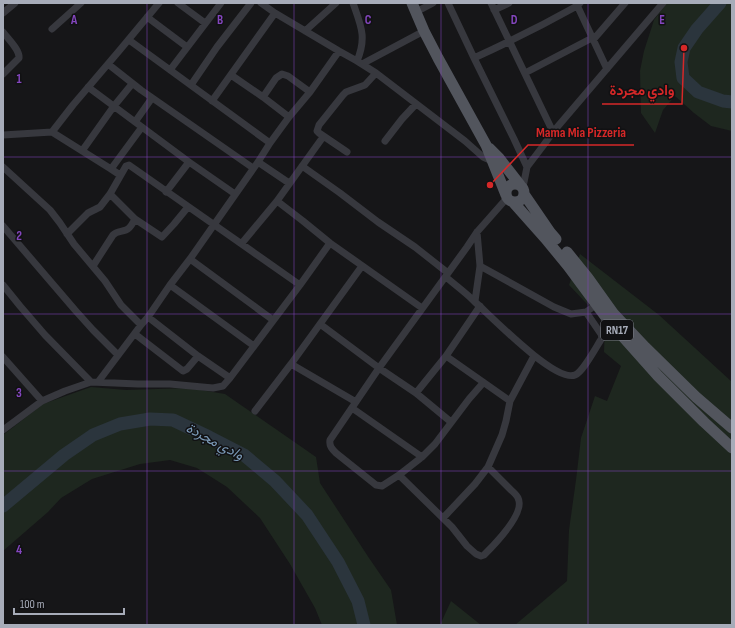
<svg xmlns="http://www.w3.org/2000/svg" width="735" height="628" font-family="'Sofia Sans Condensed',Vazirmatn,sans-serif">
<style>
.green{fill:#1e271f}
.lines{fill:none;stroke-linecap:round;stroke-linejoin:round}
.river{stroke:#2b353d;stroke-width:13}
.minor{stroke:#37383e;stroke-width:7}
.primary{stroke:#52555d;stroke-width:11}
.grid{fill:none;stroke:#8446be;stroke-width:1;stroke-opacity:0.55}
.labels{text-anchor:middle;stroke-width:3;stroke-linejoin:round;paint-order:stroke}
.shield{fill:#111113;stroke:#7a7e87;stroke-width:1}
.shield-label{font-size:12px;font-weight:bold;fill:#a7acb9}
.water-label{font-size:14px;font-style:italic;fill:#7b9ab7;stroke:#111113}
.grid-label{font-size:13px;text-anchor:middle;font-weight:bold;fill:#8446be;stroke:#111113;stroke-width:3;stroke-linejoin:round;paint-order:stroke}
.leader{fill:none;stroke:#d62828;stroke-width:1.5}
.callout-dot{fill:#d62828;stroke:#111113;stroke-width:1.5}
.callout-label{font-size:14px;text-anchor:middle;font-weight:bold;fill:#d62828;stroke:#111113;stroke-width:3;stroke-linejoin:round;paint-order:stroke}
</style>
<rect width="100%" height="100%" fill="#161618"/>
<!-- green -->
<path class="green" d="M667,3H732V131L711,126L694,113L675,96L663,110L655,133L641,113L640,71L644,51L654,20Z
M580,254L659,315L732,382V625H515L567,581L569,530L576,480L581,438L595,396L607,401L621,366L604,352L605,323L569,285Z
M91,387L126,390L188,388L225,394L316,457L320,483L369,558L391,590L397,625H322L315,608L290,564L260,518L227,487L197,468L170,460L140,464L92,479L61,498L48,512L3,551V435L43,404Z
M451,601L481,625H440Z"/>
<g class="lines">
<!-- river -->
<path class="river" d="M720,3L697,29L684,48L681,62L683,78L698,92L723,101L732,102
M3,506L64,455L93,435L120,424L150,419L173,420L209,437L244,455L275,481L307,515L338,562L358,601L364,625"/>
<!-- minor -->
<path class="minor" d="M178,3L205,23
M261,3L275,13L339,51L357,61L376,73L465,141L483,157L492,161L494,160
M353,3C361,26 367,37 357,61
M448,3L474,58L514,139L527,167
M491,3L553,132
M576,3L607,69
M494,10L509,3
M416,12L433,3
M3,13L15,3
M147,17L187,47
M52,29L81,3
M305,31L336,3
M3,32C8,39 20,50 19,58L3,74
M129,40L270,143
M593,40L625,3
M474,58C509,42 543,25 577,6L580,3
M108,64L141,90L253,168
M362,64L424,31
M170,70L221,3
M525,73L592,38
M231,75L263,97L289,117
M191,85L217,47L251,3
M88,87L189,162L235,194
M263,97L276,78L282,74L288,76L310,92
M212,101L275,13
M135,122L152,98
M52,132L111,169L120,175
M3,135L52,132L73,105L119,51L159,3
M385,141L402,119L416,104
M82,151L114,106L132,84
M347,152L319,133L317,131L319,125L343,95L346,92L365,85L376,73
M258,162L289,183
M302,166L340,193L378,222L415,247L448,273
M3,167L50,210L60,223L74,244L105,281L121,305L141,325
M111,169L142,127
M523,187L527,167L543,146L553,132L663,3
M166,192L189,162
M110,194L135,219L162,237L174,224L188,207
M277,201L303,221L330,243L422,308
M3,226L75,310L93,330L118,355
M67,234L88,213L100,207L110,194L126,166L129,165L300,285
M242,243L277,201L323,137
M190,259L273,320
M93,266L113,235C117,231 121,232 126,230C131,228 133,222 135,219
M480,266L554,307L571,314L586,312L596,305
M446,277C455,285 465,292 474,301C490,315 555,383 575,375C583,372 596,347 602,338L601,334L586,312
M3,285L20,306L45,335L91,382
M170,285L254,346
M475,301L480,266L477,232
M148,317L198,356L230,378
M320,324L379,368L416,393L451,422
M135,334L183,371L187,369L198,356
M446,356L510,401
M3,357L42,401
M291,364L356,402
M98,382L141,325L148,317L170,285L190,259L258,162L270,143L289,117L310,92L339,51
M483,383L469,399L435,444L422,457L399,475L382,486L376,485L336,453C332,449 329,446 330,440L379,368L467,247L477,232L507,198
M416,393L446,356L480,306
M352,408L422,457
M255,411L291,364L362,266
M3,430L42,401L65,391L91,382L138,384H170L213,388L223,386L230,378L300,285L330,243
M399,475L452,527L467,546L476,554L481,556L484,555C494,545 526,513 518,498C517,495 513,492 510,489C503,482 495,474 488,467
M443,518L475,484L488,467L502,435L506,421L510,401L534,356"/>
<!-- primary -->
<path class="primary" d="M412,3L424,31L438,58L486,145L506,195
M489,148L499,158L520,185
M506 193a9 9 0 1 1 18 0a9 9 0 1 1-18 0Z
M524,194L550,232L556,239
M513,202L545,238L568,266L605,316L624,338L658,376L704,422L732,448
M567,252L588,278L613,313L645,347L696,397L732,428"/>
</g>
<!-- grid -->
<path class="grid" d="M147,3V625M294,3V625M441,3V625M588,3V625M3,157H732M3,314H732M3,471H732"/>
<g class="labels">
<!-- shield labels -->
<rect class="shield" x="601" y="320" width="32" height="20" rx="3"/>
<g class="shield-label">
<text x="617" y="334">RN17</text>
</g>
<!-- water labels -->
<g class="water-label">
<text transform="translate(215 441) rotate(28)" y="5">وادي مجردة</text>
</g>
</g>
<g class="grid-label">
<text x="74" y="24">A</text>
<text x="220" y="24">B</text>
<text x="368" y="24">C</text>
<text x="514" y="24">D</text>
<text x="662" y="24">E</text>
<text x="19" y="83">1</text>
<text x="19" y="240">2</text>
<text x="19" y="397">3</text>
<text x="19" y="554">4</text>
</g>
<!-- callouts -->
<path class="leader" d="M684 48L682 104H602M490 185L528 145H634"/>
<g class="callout-dot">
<circle cx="684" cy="48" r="4"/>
<circle cx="490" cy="185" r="4"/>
</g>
<g class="callout-label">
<text x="642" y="95">وادي مجردة</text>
<text x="581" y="137">Mama Mia Pizzeria</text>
</g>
<!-- border -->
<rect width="735" height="628" fill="none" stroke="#a7acb9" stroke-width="8"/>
<!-- scale -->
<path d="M14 608v6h110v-6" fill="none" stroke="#a7acb9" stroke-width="2"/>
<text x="20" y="608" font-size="12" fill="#a7acb9" stroke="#111113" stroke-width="3" paint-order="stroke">100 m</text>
</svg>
